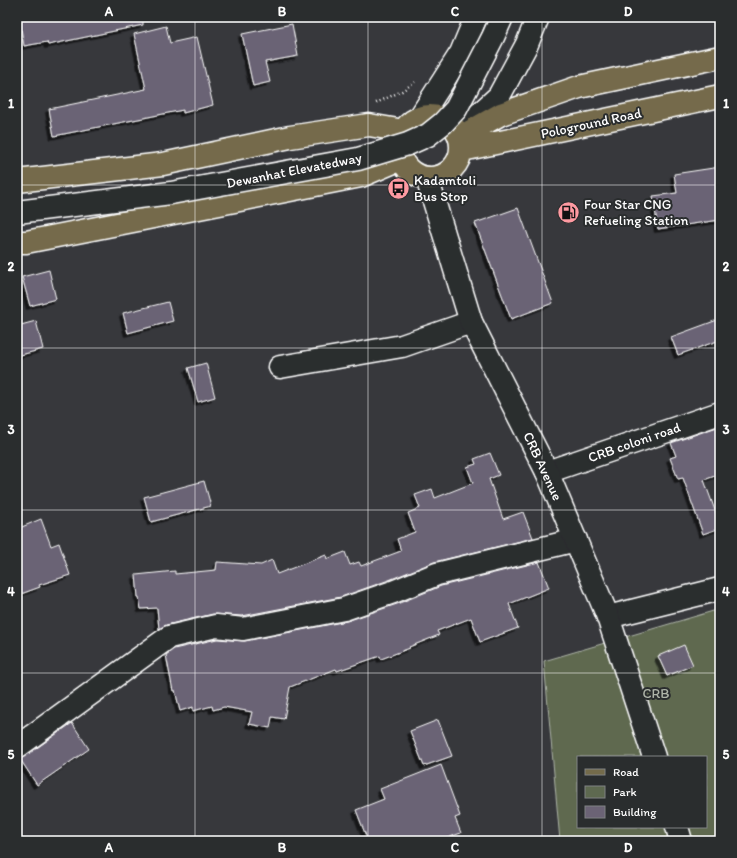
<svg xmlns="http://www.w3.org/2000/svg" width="737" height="858" font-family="Itim,sans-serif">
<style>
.green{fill:#5e6950;stroke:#aeb4a8;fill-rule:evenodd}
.building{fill:#6b6375;stroke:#fff;filter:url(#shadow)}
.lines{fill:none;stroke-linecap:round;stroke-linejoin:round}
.minor-casing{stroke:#fff;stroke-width:25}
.secondary-casing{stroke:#fff;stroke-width:25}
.primary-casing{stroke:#fff;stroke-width:25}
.path{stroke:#fff;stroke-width:2.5;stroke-dasharray:1 3;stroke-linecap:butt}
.minor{stroke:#2a2d2e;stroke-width:22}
.secondary{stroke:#2a2d2e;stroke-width:22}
.primary{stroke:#746b4b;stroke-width:22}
.secondary-bridge-casing{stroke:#fff;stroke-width:25;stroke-linecap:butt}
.secondary-bridge{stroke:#2a2d2e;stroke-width:22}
.grid{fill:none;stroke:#fff;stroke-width:1;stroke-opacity:0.55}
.labels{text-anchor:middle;stroke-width:4;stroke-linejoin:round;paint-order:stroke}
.street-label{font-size:14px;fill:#fff;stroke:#2a2d2e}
.poi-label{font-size:14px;fill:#fff;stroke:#2a2d2e;text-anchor:start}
.park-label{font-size:14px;fill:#aeb4a8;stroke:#2a2d2e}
.neatline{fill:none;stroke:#fff;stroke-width:1.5}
.grid-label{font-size:13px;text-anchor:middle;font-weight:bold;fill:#fff}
</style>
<defs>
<filter id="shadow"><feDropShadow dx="-3.5" dy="3.5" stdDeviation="0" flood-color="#0009"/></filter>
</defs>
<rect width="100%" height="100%" fill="#37383c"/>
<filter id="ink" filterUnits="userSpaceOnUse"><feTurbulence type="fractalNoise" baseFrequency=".025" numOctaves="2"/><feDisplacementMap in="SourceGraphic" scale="8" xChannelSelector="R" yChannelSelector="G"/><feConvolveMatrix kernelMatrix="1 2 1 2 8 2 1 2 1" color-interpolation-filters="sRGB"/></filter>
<g filter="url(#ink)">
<!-- green -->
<path class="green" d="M720,609V841H560L544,661ZM578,757H706V827H578Z"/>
<!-- building -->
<path class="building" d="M19,17H143V25L48,45L47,42L24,46Z
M292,24L298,56L265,62L270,82L253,86L242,34Z
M166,26L170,43L197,37L213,105L183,113V110L54,136L49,109L146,89L134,34Z
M720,167V220L658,229L653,196L677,193L674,174Z
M518,208L553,303L511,319L475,223Z
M49,270L56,299L30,306L22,277Z
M168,302L173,321L128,333L123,313Z
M720,319V340L678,355L671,337Z
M36,321L43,349L17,356V326Z
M206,363L215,397L198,402L188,368Z
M720,426V474L704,480L720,524V528L703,534L683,478L678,479L670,458L676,456L671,443Z
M490,453L499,475L489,479L503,519L523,512L533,538L434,562L389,580L341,597L242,616L213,614L166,625L159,629L157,608L141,609L139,597H138L136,575L175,571V574L216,570L217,562L261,565L272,560L277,574L326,555L327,559L345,552L350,565L359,562L361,566L401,551L397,539L415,532L408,513L420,508L415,495L432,489L435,498L473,483L467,467L476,464L474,459Z
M204,481L211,506L151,522L144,497Z
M41,519L51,546L59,543L70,575L39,585L40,587L21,594L17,584V529Z
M539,562L549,588L509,604L518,628L480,642L471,618L437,631L439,635L409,647L410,648L381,659L380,656L337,671L336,669L290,687L284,719L272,717L270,728L249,724L252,712L224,707L213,710L212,706L193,711V707L180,711L175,690L173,691L166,655L174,649L217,639L245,641L347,621L397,604L441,586Z
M684,645L693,665L667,676L658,656Z
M438,720L452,756L424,766L410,731Z
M72,723L89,749L37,785L20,759L24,757Z
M441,765L460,816L455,818L461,833L439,841H368L356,810L384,799L380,789Z"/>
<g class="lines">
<defs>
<path id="minor" d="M280,367L402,346L471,322
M547,472L720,413
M608,617L720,589
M17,747L169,637L216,626L243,629L344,609L393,592L437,574L576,540"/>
<path id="secondary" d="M420,117L461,53L476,17
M454,126L463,124L476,117L499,96L527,44L538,17
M427,178L471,322L547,472L608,617L654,757
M677,827L681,841"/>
<path id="primary" d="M399 147a31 31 0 1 1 62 0a31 31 0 1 1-62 0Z
M460,137L501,114L579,87L720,57
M462,150L720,96
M17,181L163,164L290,137L369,125L404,131
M17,242H26L361,176L401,159"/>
</defs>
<!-- minor casing -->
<use href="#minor" class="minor-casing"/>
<!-- secondary casing -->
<use href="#secondary" class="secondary-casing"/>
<!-- primary casing -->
<use href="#primary" class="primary-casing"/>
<!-- path -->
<path class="path" d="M376,103L402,91L415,82"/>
<!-- minor -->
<use href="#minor" class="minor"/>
<!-- secondary -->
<use href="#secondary" class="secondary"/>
<!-- primary -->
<use href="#primary" class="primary"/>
<defs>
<path id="secondary-bridge" d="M17,212L171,193L358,159L408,144L428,135L443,123L456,109L493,37L502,17"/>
</defs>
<!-- secondary-bridge casing -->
<use href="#secondary-bridge" class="secondary-bridge-casing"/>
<!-- secondary-bridge -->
<use href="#secondary-bridge" class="secondary-bridge"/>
</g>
</g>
<!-- grid -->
<path class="grid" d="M195,17V841M368,17V841M542,17V841M17,185H720M17,348H720M17,510H720M17,673H720"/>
<!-- icons -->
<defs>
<symbol id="bus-disc" viewBox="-11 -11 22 22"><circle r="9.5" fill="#ff9aa2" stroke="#2a2d2e"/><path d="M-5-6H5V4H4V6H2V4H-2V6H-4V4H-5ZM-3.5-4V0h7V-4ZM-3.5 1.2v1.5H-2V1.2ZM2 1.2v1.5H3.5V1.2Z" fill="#111"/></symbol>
<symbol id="fuel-disc" viewBox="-11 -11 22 22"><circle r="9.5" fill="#ff9aa2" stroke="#2a2d2e"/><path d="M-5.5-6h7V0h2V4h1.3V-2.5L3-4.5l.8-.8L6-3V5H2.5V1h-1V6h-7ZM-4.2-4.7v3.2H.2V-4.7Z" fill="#111"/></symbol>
</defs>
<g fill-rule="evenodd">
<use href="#bus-disc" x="386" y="176" width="25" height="25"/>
<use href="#fuel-disc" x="556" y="200" width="25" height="25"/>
</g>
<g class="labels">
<!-- street labels -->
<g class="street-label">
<text transform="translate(591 123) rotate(-12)" y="5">Pologround Road</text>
<text transform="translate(294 170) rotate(-11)" y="5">Dewanhat Elevatedway</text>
<text transform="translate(634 442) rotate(-19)" y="5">CRB coloni road</text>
<text transform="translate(543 466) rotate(65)" y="5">CRB Avenue</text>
</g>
<!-- poi labels -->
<g class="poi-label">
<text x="414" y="185">Kadamtoli<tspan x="414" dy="16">Bus Stop</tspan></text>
<text x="584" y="209">Four Star CNG<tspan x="584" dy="16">Refueling Station</tspan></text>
</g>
<!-- park labels -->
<g class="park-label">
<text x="656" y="698">CRB</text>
</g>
</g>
<!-- margin -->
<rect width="737" height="858" fill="none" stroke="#2a2d2e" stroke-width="44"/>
<!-- legend -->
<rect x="577" y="756" width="130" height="72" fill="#2a2d2e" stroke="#7f8182"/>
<rect x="585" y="769" width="20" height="6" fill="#746b4b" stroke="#7f8182"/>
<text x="613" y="776" font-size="12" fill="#ffffff">Road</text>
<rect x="585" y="786" width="20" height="12" fill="#5e6950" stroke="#7f8182"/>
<text x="613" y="796" font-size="12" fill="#ffffff">Park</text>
<rect x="585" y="806" width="20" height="12" fill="#6b6375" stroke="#7f8182"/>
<text x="613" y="816" font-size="12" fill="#ffffff">Building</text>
<rect x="22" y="22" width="693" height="814" class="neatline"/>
<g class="grid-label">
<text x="109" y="16">A</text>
<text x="282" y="16">B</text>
<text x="455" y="16">C</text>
<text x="628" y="16">D</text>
<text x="11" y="108">1</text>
<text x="726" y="108">1</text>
<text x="11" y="271">2</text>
<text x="726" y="271">2</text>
<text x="11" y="434">3</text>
<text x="726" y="434">3</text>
<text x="11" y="596">4</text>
<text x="726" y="596">4</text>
<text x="11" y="759">5</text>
<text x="726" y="759">5</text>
<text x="109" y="852">A</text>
<text x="282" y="852">B</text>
<text x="455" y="852">C</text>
<text x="628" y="852">D</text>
</g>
</svg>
